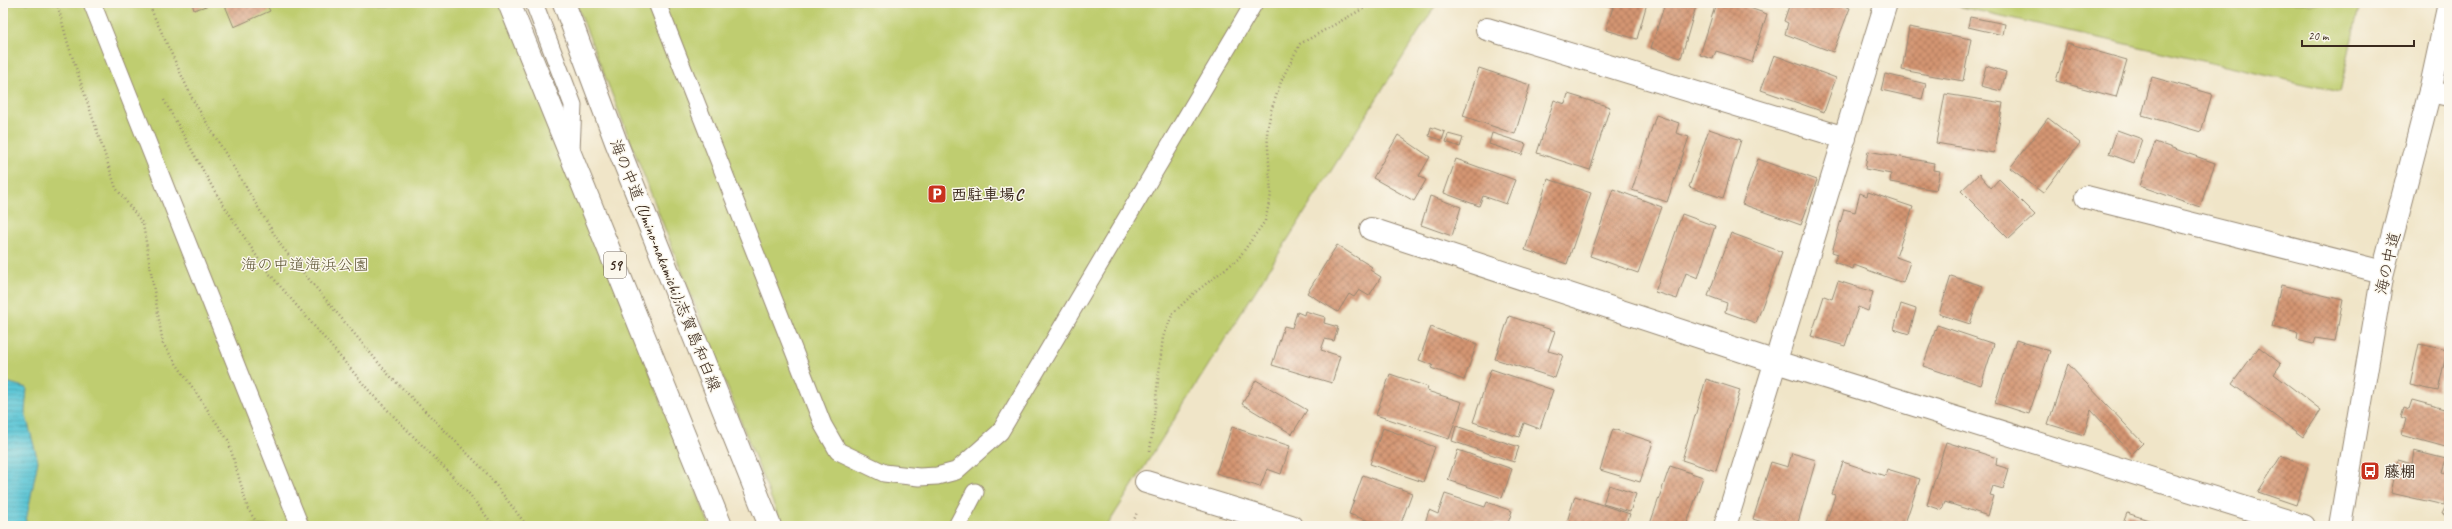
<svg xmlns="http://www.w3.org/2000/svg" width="2452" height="529" font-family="Caveat,'Klee One',sans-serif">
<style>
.park{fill:#bfcd6f;stroke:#7d7c46}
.water{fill:url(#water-rules);stroke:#4a787a}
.building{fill:url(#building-cross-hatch)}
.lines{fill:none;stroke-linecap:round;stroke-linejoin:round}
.lane-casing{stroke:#968873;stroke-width:19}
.street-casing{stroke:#968873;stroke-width:24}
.secondary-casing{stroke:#968873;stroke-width:24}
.primary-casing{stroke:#968873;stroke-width:24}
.path{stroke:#968873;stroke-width:2.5;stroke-dasharray:1 3;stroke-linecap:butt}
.lane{stroke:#fff;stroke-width:17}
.street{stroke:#fff;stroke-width:22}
.secondary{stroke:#fff;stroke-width:22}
.primary{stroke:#fff;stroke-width:22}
.labels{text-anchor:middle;stroke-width:3;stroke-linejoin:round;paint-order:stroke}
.shield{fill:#fbf7ec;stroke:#75685c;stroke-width:1}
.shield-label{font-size:15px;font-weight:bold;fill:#3b2a1e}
.poi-label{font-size:16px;font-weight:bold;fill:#3b2a1e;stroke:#fbf7ec;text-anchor:start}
.street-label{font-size:16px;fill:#3b2a1e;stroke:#fbf7ec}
.park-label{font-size:16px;fill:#5c5332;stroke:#fbf7ec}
</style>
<defs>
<pattern id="water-rules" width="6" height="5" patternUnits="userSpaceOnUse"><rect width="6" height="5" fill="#5ac5d5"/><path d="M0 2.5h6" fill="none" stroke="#4fa9b6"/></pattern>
<pattern id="building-cross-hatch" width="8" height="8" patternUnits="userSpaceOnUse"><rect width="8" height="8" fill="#d49572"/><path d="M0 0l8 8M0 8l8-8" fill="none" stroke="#ad7a5d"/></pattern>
</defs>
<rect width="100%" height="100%" fill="#fbf7ec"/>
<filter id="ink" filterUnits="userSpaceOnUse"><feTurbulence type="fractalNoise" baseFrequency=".025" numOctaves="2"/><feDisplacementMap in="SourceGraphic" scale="8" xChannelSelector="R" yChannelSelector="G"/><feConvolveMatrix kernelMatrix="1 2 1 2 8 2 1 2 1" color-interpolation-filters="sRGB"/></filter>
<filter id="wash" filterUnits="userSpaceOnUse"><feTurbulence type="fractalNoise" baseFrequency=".012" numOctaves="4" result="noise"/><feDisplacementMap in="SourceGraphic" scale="16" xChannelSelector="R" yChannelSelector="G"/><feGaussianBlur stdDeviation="0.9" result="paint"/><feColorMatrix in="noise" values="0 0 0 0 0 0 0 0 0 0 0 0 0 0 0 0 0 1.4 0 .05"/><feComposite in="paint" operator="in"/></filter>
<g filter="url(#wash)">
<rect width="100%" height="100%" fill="#f0e5c8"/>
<!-- park -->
<path class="park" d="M3,3H505L710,526H3Z
M576,3H1437L1107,526H782Z
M1944,3H2360L2340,92Z"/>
<!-- water -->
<path class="water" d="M3,381L27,388L25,412L38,461L25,526H3Z"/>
<g id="blocks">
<!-- building -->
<path class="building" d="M192,3H209V5L194,10Z
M224,3H266L270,11L234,27Z
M1601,3H1647L1637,39L1606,30L1613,7Z
M1665,3H1697L1681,58L1651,48Z
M1716,3H1742L1741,5L1767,14L1752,62L1716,51L1713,59L1700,55Z
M1790,3H1837L1850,8L1833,52L1785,34L1788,23L1784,21Z
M1970,17L2005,24L2003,35L1968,27Z
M1909,27L1971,39L1963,81L1902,70Z
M2067,43L2127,60L2116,97L2056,81Z
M1774,55L1836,78L1824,112L1761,90Z
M1986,66L2006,72L2001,91L1981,86Z
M1479,68L1530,85L1515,134L1463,116Z
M1885,74L1926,84L1922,99L1881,90Z
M2152,77L2212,94L2201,132L2142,115Z
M1568,94L1610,107L1590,170L1537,153L1554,100L1565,104Z
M1945,94L2003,103L1994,153L1936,143Z
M1656,115L1679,123L1676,133L1689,137L1667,202L1632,190Z
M2048,118L2080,143L2043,193L2010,168Z
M1431,127L1445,132L1442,140L1429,136Z
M1709,129L1741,140L1723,198L1689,187Z
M2117,130L2142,139L2134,163L2109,154Z
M1492,133L1526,144L1522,155L1489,144Z
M1448,134L1463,138L1460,147L1446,142Z
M1398,135L1430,157L1419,176L1426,180L1414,201L1373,178Z
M2155,142L2215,163L2200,207L2140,186Z
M1868,151L1934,163L1933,170L1940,171L1936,190L1890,182L1891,174L1865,169Z
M1456,159L1515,180L1506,204L1483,196L1479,206L1444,193Z
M1758,159L1817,180L1801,225L1742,204Z
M1979,174L1991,188L1999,179L2035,215L2009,239L1961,191Z
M1548,179L1591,193L1567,264L1525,250Z
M1613,189L1662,207L1638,273L1590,256Z
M1868,192L1913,207L1896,257L1910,262L1903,283L1854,265L1853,269L1834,262L1838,254L1832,252L1844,209L1855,212L1860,193L1867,196Z
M1430,196L1461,207L1452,236L1421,225Z
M1682,214L1715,226L1698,278L1686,273L1677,299L1655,292Z
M1731,233L1782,252L1756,323L1725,312L1727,303L1708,296Z
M1337,245L1372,267L1370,270L1381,277L1369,296L1359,290L1354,297L1349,294L1338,312L1307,293Z
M1951,276L1983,286L1970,324L1939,314Z
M1838,281L1873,292L1868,311L1858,307L1845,346L1811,336L1824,296L1832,299Z
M2281,285L2343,300L2335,341L2315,338L2313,344L2297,340L2298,333L2272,327Z
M1901,304L1916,309L1909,334L1894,329Z
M1305,311L1325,317L1324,323L1338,327L1334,341L1325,339L1321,350L1340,356L1332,383L1272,365L1284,326L1292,328L1297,312L1304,315Z
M1509,316L1555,331L1548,351L1563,355L1555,378L1495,359Z
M1937,325L1994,344L1981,385L1923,366Z
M1431,327L1477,344L1464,380L1431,368L1433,365L1419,360Z
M2016,340L2050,351L2029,414L1995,403Z
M2419,344L2447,350L2438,391L2410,385Z
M2259,347L2281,364L2274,374L2321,410L2303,437L2232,384Z
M2068,364L2143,443L2132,454L2091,410L2084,435L2048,424Z
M1491,369L1553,390L1540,429L1524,423L1519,437L1473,422Z
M1390,374L1428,387L1427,391L1462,402L1449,439L1376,415Z
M1706,379L1740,390L1716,471L1682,460Z
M1256,380L1307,410L1292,434L1242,404Z
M2412,400L2449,410V448L2402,435L2406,419L2401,417L2404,407L2409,409Z
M1456,426L1519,447L1514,462L1452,441Z
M1232,427L1290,446L1281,474L1267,469L1260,487L1216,473Z
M1383,428L1435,447L1423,482L1370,464Z
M1613,429L1653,442L1640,482L1600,470Z
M1946,442L1997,458L1996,465L2009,469L2003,489L1993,486L1990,495L1994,496L1988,516L1945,502L1942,510L1927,505Z
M1458,450L1512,469L1502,498L1448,480Z
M2414,451L2446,459L2442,472L2449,475V481L2444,505L2391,493L2398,460L2412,464Z
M1792,453L1816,460L1797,526H1775L1753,519L1771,462L1788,467Z
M2281,456L2308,467L2296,505L2258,492Z
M1843,462L1885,476L1887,469L1920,479L1904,526H1825L1835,495L1832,494Z
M1670,466L1703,477L1686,526H1657L1650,524Z
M1363,475L1412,493L1400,526H1383L1349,514Z
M1609,485L1636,494L1630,512L1603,504Z
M1445,494L1485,507L1487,502L1512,511L1507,526L1495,523L1494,526H1424L1429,510L1438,514Z
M1575,496L1630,514L1626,526L1566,525Z
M2449,499V517L2442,514Z
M2127,513L2167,526H2122Z"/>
</g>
</g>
<g filter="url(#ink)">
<use href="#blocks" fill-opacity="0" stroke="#968873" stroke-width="1"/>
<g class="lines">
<defs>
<path id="lane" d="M92,3L300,526
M534,3L573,105L571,151
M657,3L823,425L838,451L884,473L919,477L937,476L956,471L1000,432L1254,3
M957,526L975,492"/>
<path id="street" d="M1487,29L1845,138
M2430,91L2449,95
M2086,197L2383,272
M1371,229L1776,362L2304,526
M1146,482L1291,526
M1725,526L1886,3"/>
<path id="secondary" d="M2340,526L2383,272L2430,91L2449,3"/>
<path id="primary" d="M509,3L721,526
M564,3L616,142L770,526"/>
</defs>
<!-- lane casing -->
<use href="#lane" class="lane-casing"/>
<!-- street casing -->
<use href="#street" class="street-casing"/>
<!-- secondary casing -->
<use href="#secondary" class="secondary-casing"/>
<!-- primary casing -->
<use href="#primary" class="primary-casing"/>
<!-- path -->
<path class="path" d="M57,3L68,44L116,188L143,224L163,344L228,440L248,509L259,526
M148,3L193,100L282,247L387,373L485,471L527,526
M164,100L214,190L263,266L371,393L467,491L494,526
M1150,451L1163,337L1173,313L1193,294L1238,259L1265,221L1271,195L1267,132L1271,111L1282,79L1300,44L1373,3
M1132,526L1137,512"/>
<!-- lane -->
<use href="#lane" class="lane"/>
<!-- street -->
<use href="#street" class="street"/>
<!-- secondary -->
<use href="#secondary" class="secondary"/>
<!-- primary -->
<use href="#primary" class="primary"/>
</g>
</g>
<!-- icons -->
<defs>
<symbol id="parking-square" viewBox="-11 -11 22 22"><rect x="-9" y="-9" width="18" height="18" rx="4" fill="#c8321e" stroke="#fbf7ec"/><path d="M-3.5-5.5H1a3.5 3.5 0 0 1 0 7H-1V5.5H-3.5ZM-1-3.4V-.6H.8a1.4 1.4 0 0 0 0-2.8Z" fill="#fff"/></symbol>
<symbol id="bus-square" viewBox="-11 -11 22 22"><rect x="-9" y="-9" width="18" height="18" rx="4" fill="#c8321e" stroke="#fbf7ec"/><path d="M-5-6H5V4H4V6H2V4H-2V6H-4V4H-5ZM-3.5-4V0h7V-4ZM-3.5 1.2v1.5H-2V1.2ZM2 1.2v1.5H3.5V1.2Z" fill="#fff"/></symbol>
</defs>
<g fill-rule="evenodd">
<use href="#parking-square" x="926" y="183" width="22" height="22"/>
<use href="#bus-square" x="2359" y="460" width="22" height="22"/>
</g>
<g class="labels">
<!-- shield labels -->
<rect class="shield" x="604" y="252" width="22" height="26" rx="3"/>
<g class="shield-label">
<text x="615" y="270">59</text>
</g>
<!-- poi labels -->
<g class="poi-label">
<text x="951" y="200">西駐車場C</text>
<text x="2384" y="477">藤棚</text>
</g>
<!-- street labels -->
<g class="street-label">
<text transform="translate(2387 263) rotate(-77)" y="6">海の中道</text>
<text transform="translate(666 265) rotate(68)" y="6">海の中道 (Umino-nakamichi);志賀島和白線</text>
</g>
<!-- park labels -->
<g class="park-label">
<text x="305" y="270">海の中道海浜公園</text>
</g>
</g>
<!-- margin -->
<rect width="2452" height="529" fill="none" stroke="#fbf7ec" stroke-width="16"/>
<!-- scale -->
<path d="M2302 40v6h112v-6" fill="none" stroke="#3b2a1e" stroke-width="2"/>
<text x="2308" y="40" font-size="12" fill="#3b2a1e" stroke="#fbf7ec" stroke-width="3" paint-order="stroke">20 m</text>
</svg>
